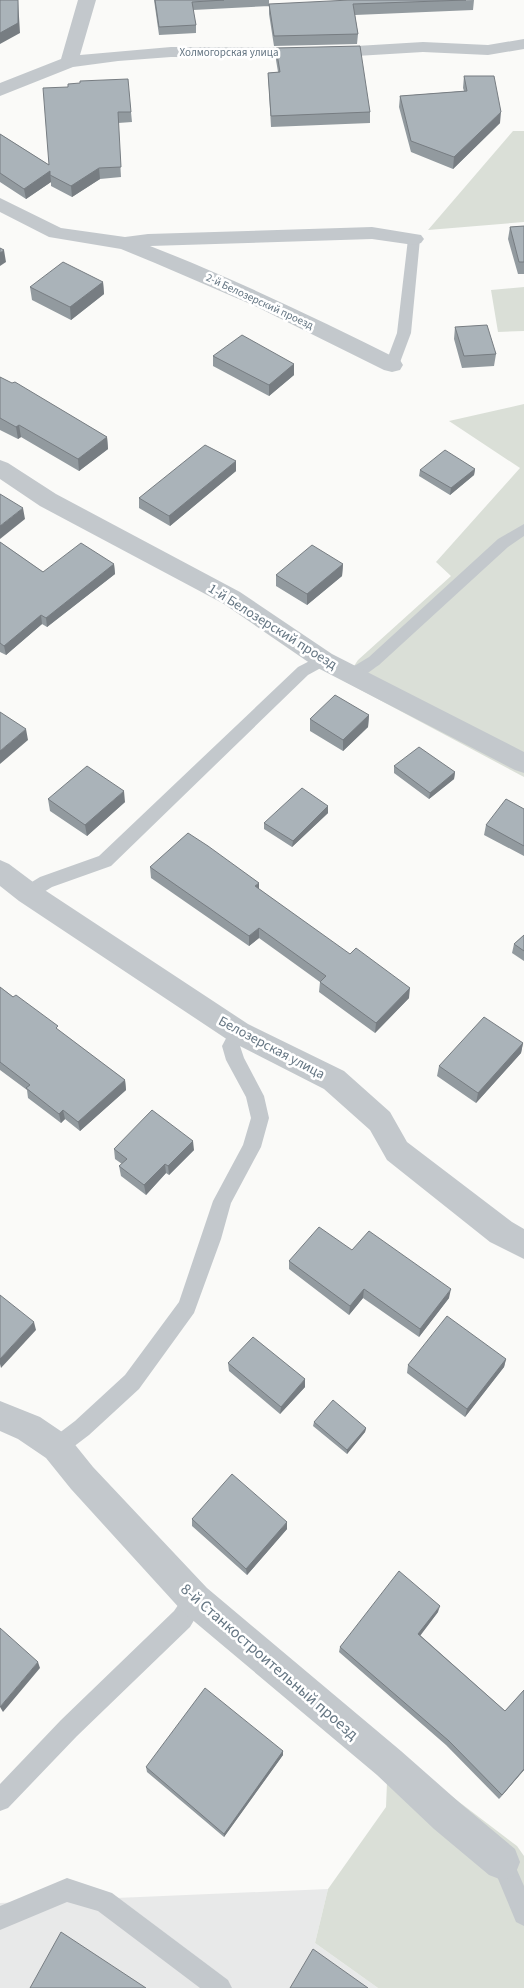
<svg xmlns="http://www.w3.org/2000/svg" width="524" height="1988" font-family="'Source Sans 3',sans-serif">
<style>
.built{fill:#e8e9e9}
.green{fill:#dadfd7}
.lines{fill:none;stroke-linecap:round;stroke-linejoin:round}
.lane{fill:#c3c8cc;fill-rule:evenodd}
.street{fill:#c3c8cc;fill-rule:evenodd}
.wall{fill:#929a9f}
.shaded-wall{fill:#777d82}
.building{fill:#aab3b9;stroke:#777d82}
.labels{text-anchor:middle;stroke-width:5;stroke-linejoin:round;paint-order:stroke}
.far-street-label{font-size:11px;fill:#657683;stroke:#fff}
.street-label{font-size:14px;fill:#657683;stroke:#fff}
.near-street-label{font-size:16px;fill:#657683;stroke:#fff}
</style>
<rect width="100%" height="100%" fill="#fafaf8"/>
<!-- built -->
<path class="built" d="M328,1889L315,1943L378,1988H0V1903Z"/>
<!-- green -->
<path class="green" d="M513,131H524V222L428,230Z
M524,287V331L498,332L491,290Z
M524,404V777L344,681L358,660L451,576L436,562L520,468L449,421Z
M408,1763L517,1846L524,1856V1988H378L315,1943L328,1889L386,1807L387,1782Z"/>
<g class="lines">
<!-- lane -->
<path class="lane" d="M414,235L420,239L411,333L399,365L397,368H387L385,365L397,333L408,239Z
M524,524V536L508,547L379,665C370,671 357,683 346,679L343,675L346,671L369,657L498,539Z
M323,654L328,656L331,660L328,664L308,675L111,866L52,887L34,898L28,900L22,898L20,893L22,888L40,877L99,856L298,667Z
M238,1024L244,1027L247,1032L240,1046L244,1058L264,1096L269,1118L261,1147L231,1203L221,1239L194,1313L139,1389L89,1435L64,1454L57,1457L50,1454L47,1447L50,1440L75,1421L125,1375L179,1302L213,1201L243,1145L251,1118L246,1097L226,1060L222,1046L232,1027Z
M195,1589L203,1592L206,1600L190,1627L77,1736L8,1808L0,1811V1784L61,1720L174,1611L187,1592Z
M502,1851L510,1854L524,1886V1926L516,1922L491,1862L494,1854Z
M67,1878L112,1893L228,1980L232,1988H200L98,1911L67,1902L0,1930V1906Z"/>
<!-- street -->
<path class="street" d="M78,0H96L80,55L171,47L323,48L423,42L488,45L524,39V49L488,55L423,52L323,58L171,57L118,61L73,67L0,96V83L61,59Z
M0,198L61,228L125,237L148,234L372,227L421,235L424,239L421,243L414,245L372,239L150,246C235,279 318,319 400,360L403,365L400,370L392,372L384,370L255,306L155,263L121,249L49,237L0,212Z
M0,460L8,463L56,494L240,592L332,654L524,752V773L515,770L314,666L224,604L40,506L0,479Z
M0,860L9,864L37,885L248,1024L344,1071L390,1112L407,1142L512,1222L524,1229V1259L490,1242L387,1160L370,1130L324,1089L228,1040L19,901L0,886Z
M0,1401L40,1417L68,1436L93,1467L207,1588L401,1751L460,1803L515,1849L520,1862L515,1875L502,1880L489,1875L434,1829L377,1775L183,1612L71,1489L46,1458L18,1439L0,1431Z"/>
</g>
<!-- wall -->
<path class="wall" d="M154,0H269V6L193,10L196,25V33L159,35Z
M474,0L473,10L355,15L358,34L357,44L274,46L269,14V4Z
M276,48L370,112V123L271,127L268,73L278,72L276,60Z
M464,76L500,123L453,169L411,152L399,107L400,96L464,91L463,88Z
M68,87L131,112L132,122L118,123L121,177L100,179L72,197L51,186V182L26,199L0,182V134L49,165Z
M524,226V274H518L508,239L510,227Z
M103,282L104,294L71,320L32,300L30,287Z
M455,327L496,354L494,366L462,368L454,339Z
M213,356L294,364V375L269,396L213,366Z
M0,377L107,437L108,449L79,471L21,437L18,439L0,430Z
M236,461V471L170,526L139,508V498Z
M475,469L474,475L450,495L419,476L420,470Z
M0,542L43,572L114,564L115,574L47,627L42,624L6,655L0,652Z
M343,564L342,576L307,605L276,586V575Z
M369,715L368,727L343,751L310,731V719Z
M394,766L455,772L454,779L429,799L394,773Z
M48,799L125,802L87,836L50,811Z
M328,806V813L292,847L264,829V823Z
M524,809V856L484,835L486,825Z
M150,867L259,889L409,998L375,1033L319,992L320,982L259,938L249,946L151,878Z
M524,935V961L512,953L514,944Z
M0,987L125,1080L126,1090L80,1131L65,1119L61,1123L28,1098L27,1090L0,1070Z
M523,1043L521,1053L476,1103L437,1076L439,1066Z
M114,1149L194,1150L169,1175L166,1173L146,1195L121,1176L119,1166L122,1164L115,1159Z
M352,1250L449,1298L419,1337L363,1298L349,1315L289,1269V1261Z
M506,1359L504,1367L465,1417L407,1373L408,1365Z
M228,1363L305,1387L280,1414L229,1371Z
M314,1422L366,1428L365,1432L347,1454L313,1426Z
M192,1519L287,1529L247,1575L192,1526Z
M438,1612L420,1635L505,1711L524,1690V1770L499,1799L446,1745L339,1652L340,1647Z
M283,1751V1755L224,1837L147,1772L146,1767Z"/>
<!-- shaded-wall -->
<path class="shaded-wall" d="M18,0L20,33L0,44V33Z
M501,112L500,123L453,169L454,157Z
M99,168L100,179L72,197L71,186Z
M50,171L51,182L26,199L24,189Z
M4,250L6,262L0,266V253Z
M103,282L104,294L71,320L70,307Z
M294,364V375L269,396V385Z
M19,425L21,437L18,439L16,427Z
M107,437L108,449L79,471L78,459Z
M236,461V471L170,526L169,516Z
M475,469L474,475L450,495L451,488Z
M23,508L25,519L0,539V526Z
M114,564L115,574L47,627L46,618Z
M343,564L342,576L307,605V594Z
M41,615L42,624L6,655L4,646Z
M369,715L368,727L343,751V740Z
M26,729L28,740L0,764V751Z
M455,772L454,779L429,799L430,793Z
M124,791L125,802L87,836L85,825Z
M328,806V813L292,847L293,841Z
M259,883V893L255,886Z
M259,928V938L249,946V936Z
M410,988L409,998L375,1033L376,1023Z
M523,1043L521,1053L476,1103L478,1093Z
M125,1080L126,1090L80,1131L78,1122Z
M63,1110L65,1119L61,1123L59,1114Z
M193,1141L194,1150L169,1175L168,1166Z
M165,1164L166,1173L146,1195L144,1185Z
M364,1289L363,1298L349,1315L350,1306Z
M451,1289L449,1298L419,1337L420,1329Z
M34,1322L36,1330L1,1368L0,1364V1359Z
M506,1359L504,1367L465,1417L467,1409Z
M305,1379V1387L280,1414L281,1407Z
M366,1428L365,1432L347,1454V1450Z
M287,1522V1529L247,1575L246,1569Z
M440,1606L438,1612L417,1640L418,1634Z
M38,1662L40,1668L3,1712L0,1707Z
M283,1751V1755L224,1837V1834Z
M524,1769V1770L499,1799L502,1795Z"/>
<!-- building -->
<path class="building" d="M0,0H18V23L0,33Z
M155,0H224L192,2L196,25L159,27Z
M350,0H466L353,4L358,34L274,36L269,4Z
M360,46L370,112L271,116L268,73L280,72L276,48Z
M464,76H494L501,112L454,157L411,141L400,96L467,91Z
M128,79L131,112H118L121,167L99,168L71,186L50,175V171L24,189L0,173V134L49,165L43,88L68,87V84L80,83V81Z
M524,226V262H519L510,227Z
M0,248L4,250L0,253Z
M63,262L103,282L70,307L30,287Z
M487,325L496,354L464,356L455,327Z
M242,335L294,364L269,385L213,356Z
M0,377L12,383L15,382L107,437L78,459L19,425L16,427L0,418Z
M205,445L236,461L169,516L139,498Z
M445,450L475,469L451,488L420,470Z
M0,494L23,508L0,526Z
M0,542L43,572L81,543L114,564L46,618L41,615L4,646L0,643Z
M312,545L343,564L307,594L276,575Z
M335,695L369,715L343,740L310,719Z
M0,712L26,729L0,751Z
M419,747L455,772L430,793L394,766Z
M87,766L124,791L85,825L48,799Z
M302,788L328,806L293,841L264,823Z
M506,799L524,809V846L486,825Z
M188,833L208,846L259,883L255,886L350,954L356,948L410,988L376,1023L320,982L326,976L259,928L249,936L150,867Z
M524,935V951L514,944Z
M0,987L13,997L16,995L58,1026L56,1028L125,1080L78,1122L63,1110L59,1114L26,1088L30,1085L0,1062Z
M484,1017L523,1043L478,1093L439,1066Z
M152,1110L193,1141L168,1166L165,1164L144,1185L119,1166L127,1159L114,1149Z
M319,1227L352,1250L369,1231L451,1289L420,1329L364,1289L350,1306L289,1261Z
M0,1295L34,1322L0,1359Z
M447,1316L506,1359L467,1409L408,1365Z
M253,1337L305,1379L281,1407L228,1363Z
M333,1400L366,1428L347,1450L314,1422Z
M232,1474L287,1522L246,1569L192,1519Z
M399,1571L440,1606L418,1634L505,1711L524,1690V1769L502,1795L449,1741L340,1647Z
M0,1628L38,1662L0,1707Z
M205,1688L283,1751L224,1834L146,1767Z
M61,1932L146,1988H30Z
M313,1949L368,1988H290Z"/>
<g class="labels">
<!-- far-street labels -->
<g class="far-street-label">
<text x="229" y="56">Холмогорская улица</text>
<text transform="translate(260 301) rotate(25)" y="4">2-й Белозерский проезд</text>
</g>
<!-- street labels -->
<g class="street-label">
<text transform="translate(273 626) rotate(32)" y="5">1-й Белозерский проезд</text>
<text transform="translate(272 1047) rotate(28)" y="5">Белозерская улица</text>
</g>
<!-- near-street labels -->
<g class="near-street-label">
<text transform="translate(270 1661) rotate(41)" y="6">8-й Станкостроительный проезд</text>
</g>
</g>
</svg>
